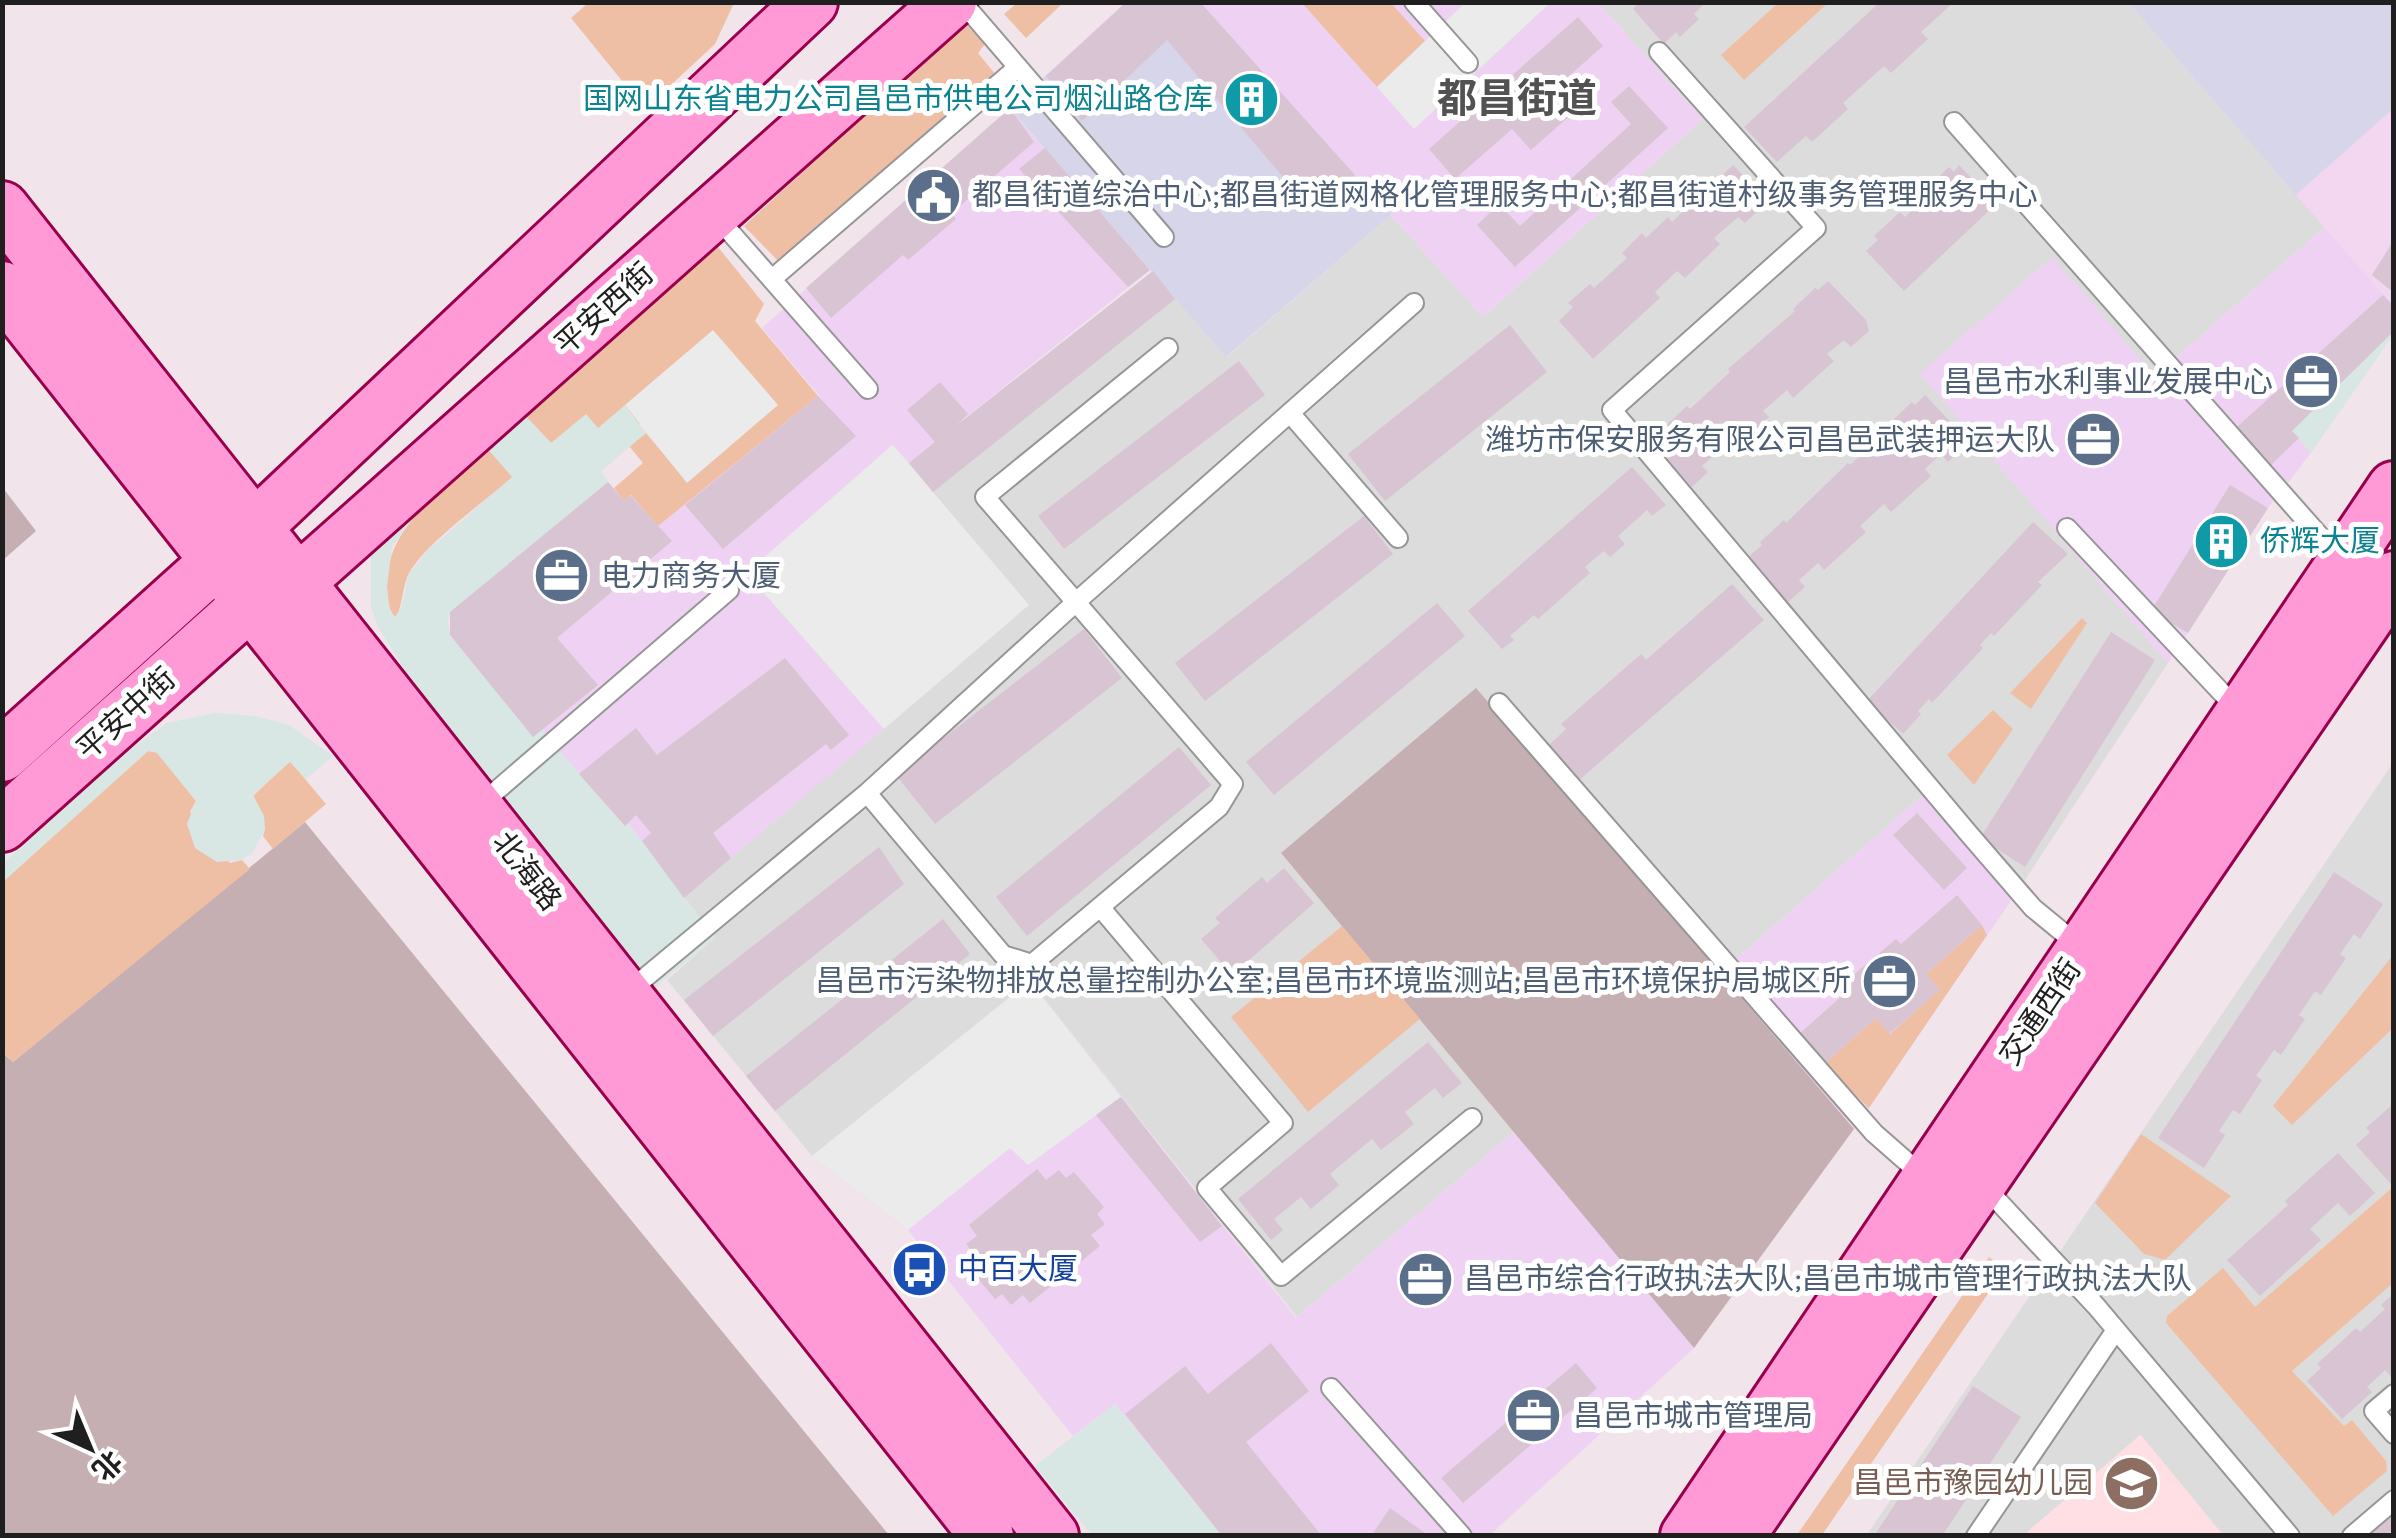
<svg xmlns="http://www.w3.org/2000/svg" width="2396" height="1538" font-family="Karla,'Noto Sans SC',sans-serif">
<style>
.residential{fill:#dddcdd}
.commercial{fill:#efd2f3}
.industrial{fill:#d6d5ea}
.education{fill:#ffdee4}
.military{fill:#f3d6f0}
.construction{fill:#c6afb2}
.grass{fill:#efbfa5}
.parking{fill:#ebebeb}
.plaza{fill:#d8e6e4}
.building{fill:#d8c4d2}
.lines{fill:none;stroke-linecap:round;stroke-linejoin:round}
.service-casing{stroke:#969696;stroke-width:22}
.primary-casing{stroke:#99004b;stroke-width:58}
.service{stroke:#fff;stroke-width:18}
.primary{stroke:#ff9ad6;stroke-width:52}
.labels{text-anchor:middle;stroke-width:10;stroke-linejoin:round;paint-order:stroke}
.culture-label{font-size:30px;fill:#0d838f;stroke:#fff;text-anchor:end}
.service-label{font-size:30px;fill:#4e5e75;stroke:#fff;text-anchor:start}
.street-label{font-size:30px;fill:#1f1f1f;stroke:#fff}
.transit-label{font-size:30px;fill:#164399;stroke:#fff;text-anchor:start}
.education-label{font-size:30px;fill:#785e54;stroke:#fff;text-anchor:end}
.district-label{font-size:40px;font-weight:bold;fill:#525252;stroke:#fff}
</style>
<rect width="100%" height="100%" fill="#f1e4ea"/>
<!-- residential -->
<path class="residential" d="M1598,3H2129L2325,227L2155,376L1921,373L2168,663L2013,898L1922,796L1719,974L1281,853L1515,1131L1297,1317L1030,981L812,1156L667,980L715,938L684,898L746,573L909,463L1153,271L1227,357L1391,215L1483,317L1703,119Z
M2393,763V1535H2223L2140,1435L2028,1532L2030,1535L1866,1536Z"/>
<!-- commercial -->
<path class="commercial" d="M1200,3H1598L1703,119L1483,317Z
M1010,108L1150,270L909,463L892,445L746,574L884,729L684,898L629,824L625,826L542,731L533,737L450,635V612L608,482L624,500L818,396L822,399L762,328Z
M2325,227L2393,306V331L2293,431L2311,453L2268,508L2168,663L1920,374L2052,257L2155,376Z
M1923,795L2013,898L1854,1129L1719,974Z
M1030,981L1296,1318L1515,1131L1694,1348L1490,1535H1222L1115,1404L1073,1436L908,1230L812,1156Z"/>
<!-- industrial -->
<path class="industrial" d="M1126,3H1200L1391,215L1226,357L1010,108Z
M2129,3H2393V109L2296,195Z"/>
<!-- education -->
<path class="education" d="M2141,1435L2223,1535H2030L2027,1532Z"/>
<!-- military -->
<path class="military" d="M2393,109V306L2296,195Z"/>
<!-- construction -->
<path class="construction" d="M3,488L36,531L3,560H2Z
M1476,688L1854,1129L1694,1348L1281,853Z
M305,822L889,1535H3L2,1052L13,1062Z"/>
<!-- grass -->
<path class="grass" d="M588,3V2L734,3L715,44L645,109L571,18Z
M1017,3V2L1063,3L1026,38L1004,14Z
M1302,3H1391L1425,41L1377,87Z
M1778,3H1828L1744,80L1721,55Z
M964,23L985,44L978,53L995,74L780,263L744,226Z
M718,247L764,304L755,321L818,396L658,526L631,495L624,501L614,488L643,463L629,446L646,433L687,482L777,405L598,429L551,443L526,417Z
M488,449L513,477C484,502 428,541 409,573C402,586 403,604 396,618C388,610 388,600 387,589C383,527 447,486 488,449Z
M2082,618L2087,623L2031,709L2010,693Z
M1993,710L2013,729L1974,785L1947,755Z
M148,751L157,752L196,801L190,812L230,863L242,860L250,869L13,1062L3,1052L2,882Z
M290,761L326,804L273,849L263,836L265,829L253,796Z
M1982,925L1987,935L1869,1108L1824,1064L1876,1018L1890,1034L1939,990L1926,974Z
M1342,926L1420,1019L1308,1112L1231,1017Z
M2393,955V1028L2292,1125L2273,1106Z
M2141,1134L2231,1196L2165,1260L2144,1254L2095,1203Z
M2393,1187V1283L2292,1371L2344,1426L2352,1420L2386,1461L2387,1471L2333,1516L2166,1323L2167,1316L2223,1268L2255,1307Z
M1989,1257L2005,1269L1822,1535H1797Z"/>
<!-- parking -->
<path class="parking" d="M1465,3H1550L1414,129L1377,87Z
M713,330L778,405L687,483L625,405Z
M893,445L1029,605L884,729L746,573Z
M1030,981L1121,1097L1028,1165L1010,1148L908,1230L812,1156Z"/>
<!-- plaza -->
<path class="plaza" d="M2393,331V335L2311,453L2292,431Z
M625,405L646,433L601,471L608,482L450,612L448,622L450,635L533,736L542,730L624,826L628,823L716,938L649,992L410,678L378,627L371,606V553L381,532L433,492L436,496L416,514L392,547L387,587L390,612L395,617L402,606L408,575L427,551L512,477L470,428L522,412L551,443L586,414L598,428Z
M215,713L255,716L289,725L333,756L306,779L290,762L253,795L264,816L265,829L253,852L242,860L217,862L195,848L187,824L196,801L157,753L148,751L3,882V863L132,748L167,723Z
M1115,1404L1221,1535H1092L1035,1466Z"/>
<!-- building -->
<path class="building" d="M1126,2H1200L1355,175L1311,210L1167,40L1082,121L1046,76Z
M1640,2H1706L1694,14L1699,19L1680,37L1676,32L1664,44L1633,9Z
M1880,2H1954L1921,32L1928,39L1891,73L1884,66L1843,103L1848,109L1812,142L1806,136L1777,162L1744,127Z
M1578,17L1603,46L1553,90L1573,113L1531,150L1512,129L1455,179L1429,149Z
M1629,86L1668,128L1515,267L1477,225L1499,204L1520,226L1631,124L1611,102Z
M1010,108L1034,142L952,213L956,219L908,260L903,255L831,318L806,288Z
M1045,148L1150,270L1128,287L1019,169Z
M1733,165L1768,201L1745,223L1738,217L1714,238L1720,244L1685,278L1677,271L1655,292L1660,298L1593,359L1559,321L1573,307L1568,303L1590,284L1594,288L1627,258L1622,253L1642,233L1646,238L1668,217L1672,222L1693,202L1687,195L1704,180L1711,186Z
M1959,165L1996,204L1904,291L1866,251L1878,240L1874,236L1900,212L1905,217L1929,194L1925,190L1949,167L1954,172Z
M2394,240V293L2372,275Z
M1153,271L1175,299L933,492L909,463L935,442L907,410L940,382L968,414L957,425Z
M1828,281L1866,320L1869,331L1851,347L1844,340L1827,354L1834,361L1793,398L1787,390L1763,411L1769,417L1727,456L1721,449L1702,466L1708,472L1692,487L1651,443L1665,430L1663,428L1687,406L1690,409L1730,372L1728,369L1795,311L1793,309L1815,288L1818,290Z
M2383,295L2394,306V331L2292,431L2299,438L2270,466L2237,427Z
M1510,325L1547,372L1385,501L1348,454Z
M1239,361L1265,395L1064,549L1038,516Z
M1925,395L1963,435L1966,445L1948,462L1941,454L1925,469L1931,476L1891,512L1884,504L1860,526L1866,532L1824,570L1818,563L1799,580L1805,587L1788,602L1748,557L1762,545L1760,542L1784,520L1786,523L1848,463L1850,465L1892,426L1890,423L1912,402L1915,405Z
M818,396L856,436L723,549L685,505Z
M1632,467L1666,505L1652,516L1647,510L1618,536L1625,544L1610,557L1604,551L1585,567L1590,573L1538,619L1534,615L1510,636L1514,640L1502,649L1468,611Z
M608,482L624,501L630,495L672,541L557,638L598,685L533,737L450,635V612Z
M2230,485L2268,508L2188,633L2151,611Z
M1364,516L1393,554L1205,701L1175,663Z
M2033,522L2068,554L2038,582L2042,585L1994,636L1991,633L1980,645L1983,648L1932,703L1929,699L1918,711L1921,714L1903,734L1867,701Z
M1732,584L1764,620L1578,781L1548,746L1566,729L1561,724L1641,654L1646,660Z
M1437,603L1465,636L1274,795L1246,762Z
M1084,629L1122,678L935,824L896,775Z
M2111,632L2155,660L2025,867L1980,838Z
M785,658L849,735L831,750L826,744L713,833L731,858L684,898L642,841L651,833L636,815L625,826L579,774L636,728L657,755Z
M1179,747L1211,785L1027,936L996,897Z
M1917,813L1967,868L1944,890L1893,835Z
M879,847L904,884L713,1036L684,1000Z
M1284,868L1314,903L1232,975L1201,939L1220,923L1215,918L1262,877L1267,883Z
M2334,872L2383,904L2360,939L2354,934L2340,954L2346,958L2321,995L2315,991L2299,1015L2305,1019L2281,1055L2274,1050L2256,1076L2262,1080L2240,1114L2233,1110L2219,1131L2225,1135L2204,1168L2158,1138Z
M1957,895L1982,925L1926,974L1940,990L1889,1034L1876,1018L1824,1064L1799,1034L1851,988L1845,982L1896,939L1901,944Z
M943,919L970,954L775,1111L746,1076Z
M1428,1042L1462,1083L1443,1098L1435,1088L1405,1112L1414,1124L1381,1150L1372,1139L1330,1174L1339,1185L1311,1209L1301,1197L1274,1219L1283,1230L1271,1240L1238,1199Z
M1121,1097L1222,1226L1200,1242L1096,1115Z
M2394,1103V1181L2391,1184L2356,1145L2370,1132L2366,1128Z
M2338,1153L2375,1193L2350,1216L2338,1203L2310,1229L2321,1240L2260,1296L2227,1260L2288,1205L2285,1201Z
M1037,1169L1046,1180L1059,1170L1066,1178L1074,1172L1104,1207L1097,1214L1105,1224L1091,1235L1100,1246L1030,1303L1023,1295L1011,1305L1002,1294L995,1299L964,1262L974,1254L966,1244L977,1236L969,1225Z
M2394,1293V1380L2385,1370L2367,1387L2372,1392L2342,1419L2307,1381L2321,1368L2317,1364L2356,1328L2360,1332L2385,1309L2381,1305Z
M1271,1343L1309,1391L1246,1442L1322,1536H1222L1125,1414L1185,1366L1208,1394Z
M1576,1363L1597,1388L1463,1503L1441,1478Z
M1973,1386L2021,1417L1942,1536H1874Z
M1390,1508L1429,1536H1371Z
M2394,1511V1528L2385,1536H2365Z"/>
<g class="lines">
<defs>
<path id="service" d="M962,2L1164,237
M1414,2L1468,63
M1659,52L1816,228L1612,410L1969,834L2033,908L2078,945
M1954,122L2340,559
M716,216L868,389
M772,279L1018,67
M1290,413L1398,538
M2067,528L2238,710
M1499,703L1874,1133L1923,1176
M867,793L1003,955L1032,964L1219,807L1233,784L985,497L1168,348
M481,804L729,590
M1100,907L1283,1123L1207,1188L1281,1276L1472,1118
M629,991L867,793L1076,602L1414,303
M1984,1186L2096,1306L2290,1536
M1331,1388L1462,1536
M2394,1394L2374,1411L2394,1434
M1976,1536L2116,1330
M2352,1536L2394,1500"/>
<path id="primary" d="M2,208L1052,1536
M2,288L987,1536
M2,755L255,527L811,2
M2,825L250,603L298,582L950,2
M1687,1536L2394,488
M1738,1536L2394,578"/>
</defs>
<!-- service casing -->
<use href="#service" class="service-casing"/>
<!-- primary casing -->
<use href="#primary" class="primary-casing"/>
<!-- service -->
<use href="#service" class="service"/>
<!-- primary -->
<use href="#primary" class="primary"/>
</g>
<!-- icons -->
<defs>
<symbol id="building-disc" viewBox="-11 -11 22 22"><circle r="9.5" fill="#0f9aa8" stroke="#fff"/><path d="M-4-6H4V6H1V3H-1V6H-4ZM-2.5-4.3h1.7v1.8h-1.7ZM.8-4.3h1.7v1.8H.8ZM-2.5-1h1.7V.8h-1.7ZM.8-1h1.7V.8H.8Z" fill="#fff"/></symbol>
<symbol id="civic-disc" viewBox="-11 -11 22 22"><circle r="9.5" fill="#5c6f8a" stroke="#fff"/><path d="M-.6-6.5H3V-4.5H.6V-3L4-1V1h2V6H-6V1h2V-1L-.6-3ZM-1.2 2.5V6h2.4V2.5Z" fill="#fff"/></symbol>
<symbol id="office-disc" viewBox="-11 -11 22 22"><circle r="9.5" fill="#5c6f8a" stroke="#fff"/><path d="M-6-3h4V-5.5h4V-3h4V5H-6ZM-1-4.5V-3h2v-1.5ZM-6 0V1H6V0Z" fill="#fff"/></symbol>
<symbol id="bus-disc" viewBox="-11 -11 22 22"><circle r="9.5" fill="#1a4fb4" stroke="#fff"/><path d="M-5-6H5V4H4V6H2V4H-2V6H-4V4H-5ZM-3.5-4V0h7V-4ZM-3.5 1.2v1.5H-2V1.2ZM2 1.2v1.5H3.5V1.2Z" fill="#fff"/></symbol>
<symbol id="school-disc" viewBox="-11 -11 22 22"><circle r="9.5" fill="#8d6e63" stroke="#fff"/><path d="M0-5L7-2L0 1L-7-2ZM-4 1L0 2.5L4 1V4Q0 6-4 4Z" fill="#fff"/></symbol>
</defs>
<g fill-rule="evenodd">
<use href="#building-disc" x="1220" y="68" width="63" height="63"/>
<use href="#civic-disc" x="902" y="164" width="63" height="63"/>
<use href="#office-disc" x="2280" y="350" width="63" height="63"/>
<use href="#office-disc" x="2062" y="408" width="63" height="63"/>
<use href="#building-disc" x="2190" y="510" width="63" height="63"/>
<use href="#office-disc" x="530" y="544" width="63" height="63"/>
<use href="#office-disc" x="1858" y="950" width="63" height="63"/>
<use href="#bus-disc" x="888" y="1238" width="63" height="63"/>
<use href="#office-disc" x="1394" y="1248" width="63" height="63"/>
<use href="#office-disc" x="1502" y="1384" width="63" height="63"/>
<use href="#school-disc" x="2100" y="1452" width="63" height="63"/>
</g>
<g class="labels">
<!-- culture labels -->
<g class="culture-label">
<text x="1213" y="109">国网山东省电力公司昌邑市供电公司烟汕路仓库</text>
<text x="2260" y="551" text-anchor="start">侨辉大厦</text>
</g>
<!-- service labels -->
<g class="service-label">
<text x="972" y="205">都昌街道综治中心;都昌街道网格化管理服务中心;都昌街道村级事务管理服务中心</text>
<text x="2273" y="392" text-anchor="end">昌邑市水利事业发展中心</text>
<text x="2055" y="450" text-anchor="end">潍坊市保安服务有限公司昌邑武装押运大队</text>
<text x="601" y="586">电力商务大厦</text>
<text x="1851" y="991" text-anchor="end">昌邑市污染物排放总量控制办公室;昌邑市环境监测站;昌邑市环境保护局城区所</text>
<text x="1464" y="1289">昌邑市综合行政执法大队;昌邑市城市管理行政执法大队</text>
<text x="1573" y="1426">昌邑市城市管理局</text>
</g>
<!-- street labels -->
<g class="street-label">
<text transform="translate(604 309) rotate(-42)" y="10">平安西街</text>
<text transform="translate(126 714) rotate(-42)" y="10">平安中街</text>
<text transform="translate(527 871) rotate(52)" y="10">北海路</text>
<text transform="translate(2040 1012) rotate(-56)" y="10">交通西街</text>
</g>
<!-- transit labels -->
<g class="transit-label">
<text x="958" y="1279">中百大厦</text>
</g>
<!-- education labels -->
<g class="education-label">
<text x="2093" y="1493">昌邑市豫园幼儿园</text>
</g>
<!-- district labels -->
<g class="district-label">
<text x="1517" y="112">都昌街道</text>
</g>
</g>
<!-- border -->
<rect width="2396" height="1538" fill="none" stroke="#1f1f1f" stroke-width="10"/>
<!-- north arrow -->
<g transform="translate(90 1448) rotate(136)" stroke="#ffffff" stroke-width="8" paint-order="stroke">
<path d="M0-8L18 38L0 25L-18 38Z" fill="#1f1f1f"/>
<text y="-15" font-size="28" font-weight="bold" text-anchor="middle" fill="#1f1f1f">北</text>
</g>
</svg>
